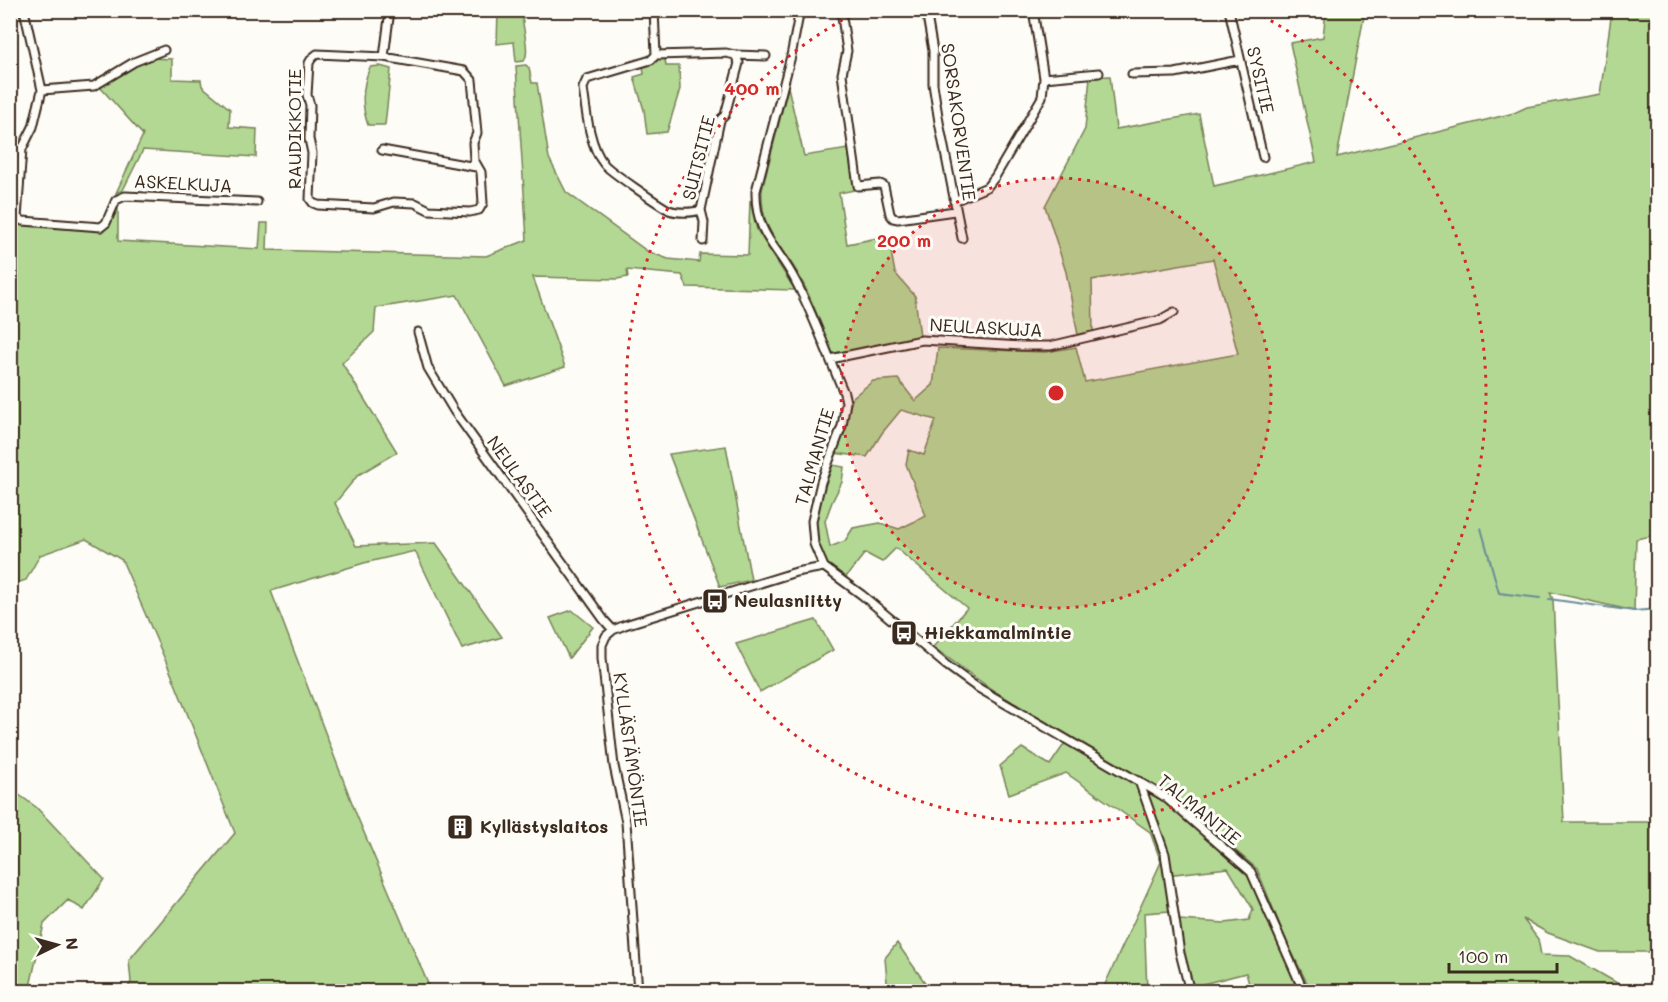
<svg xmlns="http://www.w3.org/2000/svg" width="1668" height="1002" font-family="Mali,sans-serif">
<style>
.green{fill:#b3d893;stroke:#778158;stroke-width:1.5}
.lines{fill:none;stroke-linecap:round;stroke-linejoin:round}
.stream{stroke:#698c97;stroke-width:2}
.street-casing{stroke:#3b2a1e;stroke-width:11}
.secondary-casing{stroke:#3b2a1e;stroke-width:14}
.street{stroke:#fdfcf7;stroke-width:7}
.secondary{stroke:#fdfcf7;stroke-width:9}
.ring{fill:none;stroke:#d62828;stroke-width:3;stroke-dasharray:3 6}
.labels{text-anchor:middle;stroke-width:6;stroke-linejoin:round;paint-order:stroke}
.street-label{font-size:18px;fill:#3b2a1e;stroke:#fdfcf7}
.poi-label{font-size:18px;font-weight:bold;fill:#3b2a1e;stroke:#fdfcf7;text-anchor:start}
.centre{fill:#d62828;stroke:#fdfcf7;stroke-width:3}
.ring-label{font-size:18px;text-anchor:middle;font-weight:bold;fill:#d62828;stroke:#fdfcf7;stroke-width:6;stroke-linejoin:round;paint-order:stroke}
</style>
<rect width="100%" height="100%" fill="#fdfcf7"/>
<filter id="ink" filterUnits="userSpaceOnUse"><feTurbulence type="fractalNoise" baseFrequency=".0167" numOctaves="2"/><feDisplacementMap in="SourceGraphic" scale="12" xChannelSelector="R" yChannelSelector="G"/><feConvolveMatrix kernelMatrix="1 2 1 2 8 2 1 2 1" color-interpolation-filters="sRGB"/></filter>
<g filter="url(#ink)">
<!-- green -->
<path class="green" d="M498,11H522C521,24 531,51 524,61L516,62L514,42L497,44Z
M1326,11H1365L1337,157L1514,113L1527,107L1600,94L1612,11H1657V535L1636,539L1634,611L1550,592L1553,600L1564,822H1657V929L1653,952H1600L1548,933L1523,919L1538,939L1541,955L1570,956L1631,991H1311L1286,940L1257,869L1171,795L994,691L933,647L967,608L896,548L882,562L865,553L846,577C840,573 831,569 827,563C805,531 821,498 833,465L844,467L842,482L832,502L825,521L830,547L845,541L853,528L880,523L899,529L926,516L906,464L909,450L924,455L936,420L901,410L882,433L867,457L834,453L853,397L873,381L898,379L915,401L933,385L938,348L1046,352L1076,347L1085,382L1238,354L1213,259L1092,280L1093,332L1078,335L1066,272L1045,206L1085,129L1090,77L1110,76L1116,129L1199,114L1214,186L1316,162L1290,43L1323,37Z
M149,58L172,59V79L201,80L202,86L230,109L229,127L257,129L256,157L143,150L123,190L116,193L143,135L99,86L135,64Z
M657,59H665L666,66H679L680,89L667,132L647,134L644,110L634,77L644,74L643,67L649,65Z
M526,65L529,68L532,83H537L549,158L566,192L647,251L668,259L699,262L700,254L748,255L750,200L757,230L795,290L687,287L682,275L627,270L628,277L617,279L533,277L565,367L506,386L457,295L376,308L374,332L342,363L397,452L358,475L335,503L356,546L436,543L502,637L462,649L415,551L364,563L271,591L357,816L431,991H126L131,982L129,960L235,833L173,678L122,560L86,539L40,555L26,580L11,585V224L23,221L105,227L118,202V241L259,249L261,223H268L267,250L486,256L527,240L516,66Z
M380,66L391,69L385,125H368C361,106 362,86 370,67Z
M788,87L804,156L848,149L855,190L839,193L847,244L888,236L895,273L915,296L920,337L833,354C823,330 814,304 802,281C785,247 760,234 762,190Z
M726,446L751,580L720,587L669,454Z
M572,610L593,627L569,658L550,618Z
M816,620L833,650L760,692L736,644Z
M1065,743L1163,800L1250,878L1299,991H1251L1246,973L1191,987L1183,952L1179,920L1225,923L1249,920L1253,909L1228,868L1166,875L1170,911L1144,913L1147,991H1102L1161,862L1150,832L1066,773L1009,794L1000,766L1022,748L1050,765Z
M11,789L36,807L104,879L84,910L68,900L44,924L29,991H11Z
M897,943L931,991H884L887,982L885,958Z"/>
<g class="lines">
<!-- stream -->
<path class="stream" d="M1481,528L1499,593L1540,598
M1549,599L1634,611L1658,609"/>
<defs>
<path id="street" d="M24,10L42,90L33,127L22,149L17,218L23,221L101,227L106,223L116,200L125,196L257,202
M654,10L656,55
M800,10L791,56L756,191C755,236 779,247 796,282C815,318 828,356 844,393L846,402L842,426L821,482L812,521L814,544L824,567L862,595L946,665L975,686L1165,797L1251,872L1304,992
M841,10L847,51L842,74L858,186L880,184L884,186L890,214L893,218L898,219L955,211
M926,10L933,51V84L939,122L962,238
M1229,10L1263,157
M317,54L384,57L464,71L472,80L477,133L473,143L474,160L481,172L483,203L479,210L470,212L429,210L415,203L394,202L374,208L318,205L313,203L310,199L312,153L309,139L310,105L307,95L309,63L312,58Z
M656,55L651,60L587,79L583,88C586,110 589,146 604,164C608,170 661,206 669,210C677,213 692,213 701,210
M656,55L726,53L735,55L739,63L725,115L720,120L701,210L704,222L703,241
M735,55L766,56
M384,57L390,10
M1132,74L1175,73L1240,60
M1044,78L1099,73
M42,90L94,86L134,62L164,50
M10,145L22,149
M382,150L476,167
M954,201L987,187L995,177L1042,97L1044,78L1033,10
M418,332L428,368L454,411L604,620L613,630
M830,359L922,340L1021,346H1050L1160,320L1174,312
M1139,781L1165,854L1180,953L1190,992
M638,992L626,822L614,766L602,658V645L606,636L613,630L625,625L796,572L824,567"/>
<path id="secondary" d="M10,12L16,10"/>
</defs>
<!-- street casing -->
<use href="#street" class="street-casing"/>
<!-- secondary casing -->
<use href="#secondary" class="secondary-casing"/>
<!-- street -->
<use href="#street" class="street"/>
<!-- secondary -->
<use href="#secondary" class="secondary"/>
</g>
</g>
<!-- distance rings -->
<circle cx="1056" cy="393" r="215" fill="#d62828" fill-opacity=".12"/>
<g class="ring">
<circle cx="1056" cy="393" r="215"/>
<path d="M1255 12A430 430 0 1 1 857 12"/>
</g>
<!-- icons -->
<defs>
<symbol id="bus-square" viewBox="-11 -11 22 22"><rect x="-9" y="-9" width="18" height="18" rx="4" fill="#3b2a1e" stroke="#fdfcf7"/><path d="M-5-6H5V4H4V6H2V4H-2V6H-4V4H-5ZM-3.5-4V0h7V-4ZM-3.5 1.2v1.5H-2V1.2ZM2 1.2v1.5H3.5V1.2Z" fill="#fff"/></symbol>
<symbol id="building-square" viewBox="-11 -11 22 22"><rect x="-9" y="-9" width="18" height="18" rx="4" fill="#3b2a1e" stroke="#fdfcf7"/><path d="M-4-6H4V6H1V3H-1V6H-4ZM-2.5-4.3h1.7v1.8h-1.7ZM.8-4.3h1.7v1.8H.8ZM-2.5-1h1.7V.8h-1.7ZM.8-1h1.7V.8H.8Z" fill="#fff"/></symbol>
</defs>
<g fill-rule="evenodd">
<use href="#bus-square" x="700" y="586" width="30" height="30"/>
<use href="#bus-square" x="889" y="618" width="30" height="30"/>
<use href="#building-square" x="445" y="812" width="30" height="30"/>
</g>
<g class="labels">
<!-- street labels -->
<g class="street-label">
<text transform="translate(1260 80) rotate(77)" y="6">SYSITIE</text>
<text transform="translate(958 122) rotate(82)" y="6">SORSAKORVENTIE</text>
<text transform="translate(295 129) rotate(-90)" y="6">RAUDIKKOTIE</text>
<text transform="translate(699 158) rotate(-76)" y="6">SUITSITIE</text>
<text transform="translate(183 184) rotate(3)" y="6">ASKELKUJA</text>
<text transform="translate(986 328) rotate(3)" y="6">NEULASKUJA</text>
<text transform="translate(815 457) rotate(-74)" y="6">TALMANTIE</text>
<text transform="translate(519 477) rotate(54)" y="6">NEULASTIE</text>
<text transform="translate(630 750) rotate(82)" y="6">KYLLÄSTÄMÖNTIE</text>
<text transform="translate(1199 810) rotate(39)" y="6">TALMANTIE</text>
</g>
<!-- poi labels -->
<g class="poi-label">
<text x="734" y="607">Neulasniitty</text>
<text x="924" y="639">Hiekkamalmintie</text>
<text x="480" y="833">Kyllästyslaitos</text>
</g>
</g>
<circle cx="1056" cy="393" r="9" class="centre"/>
<g class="ring-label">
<text x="752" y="95">400 m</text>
<text x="904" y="247">200 m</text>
</g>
<!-- margin -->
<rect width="1668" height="1002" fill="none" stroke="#fdfcf7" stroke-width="36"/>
<rect x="18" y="18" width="1632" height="966" fill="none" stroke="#3b2a1e" stroke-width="2" filter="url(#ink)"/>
<!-- north arrow -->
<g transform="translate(57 945) rotate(85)" stroke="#fdfcf7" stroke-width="4.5" paint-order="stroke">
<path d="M0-4.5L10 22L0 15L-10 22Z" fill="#3b2a1e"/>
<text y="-9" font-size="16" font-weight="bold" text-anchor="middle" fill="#3b2a1e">N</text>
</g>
<!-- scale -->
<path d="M1449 963v9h108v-9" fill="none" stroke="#3b2a1e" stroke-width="3"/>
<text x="1458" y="963" font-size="18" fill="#3b2a1e" stroke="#fdfcf7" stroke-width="4.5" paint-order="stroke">100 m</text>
</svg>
